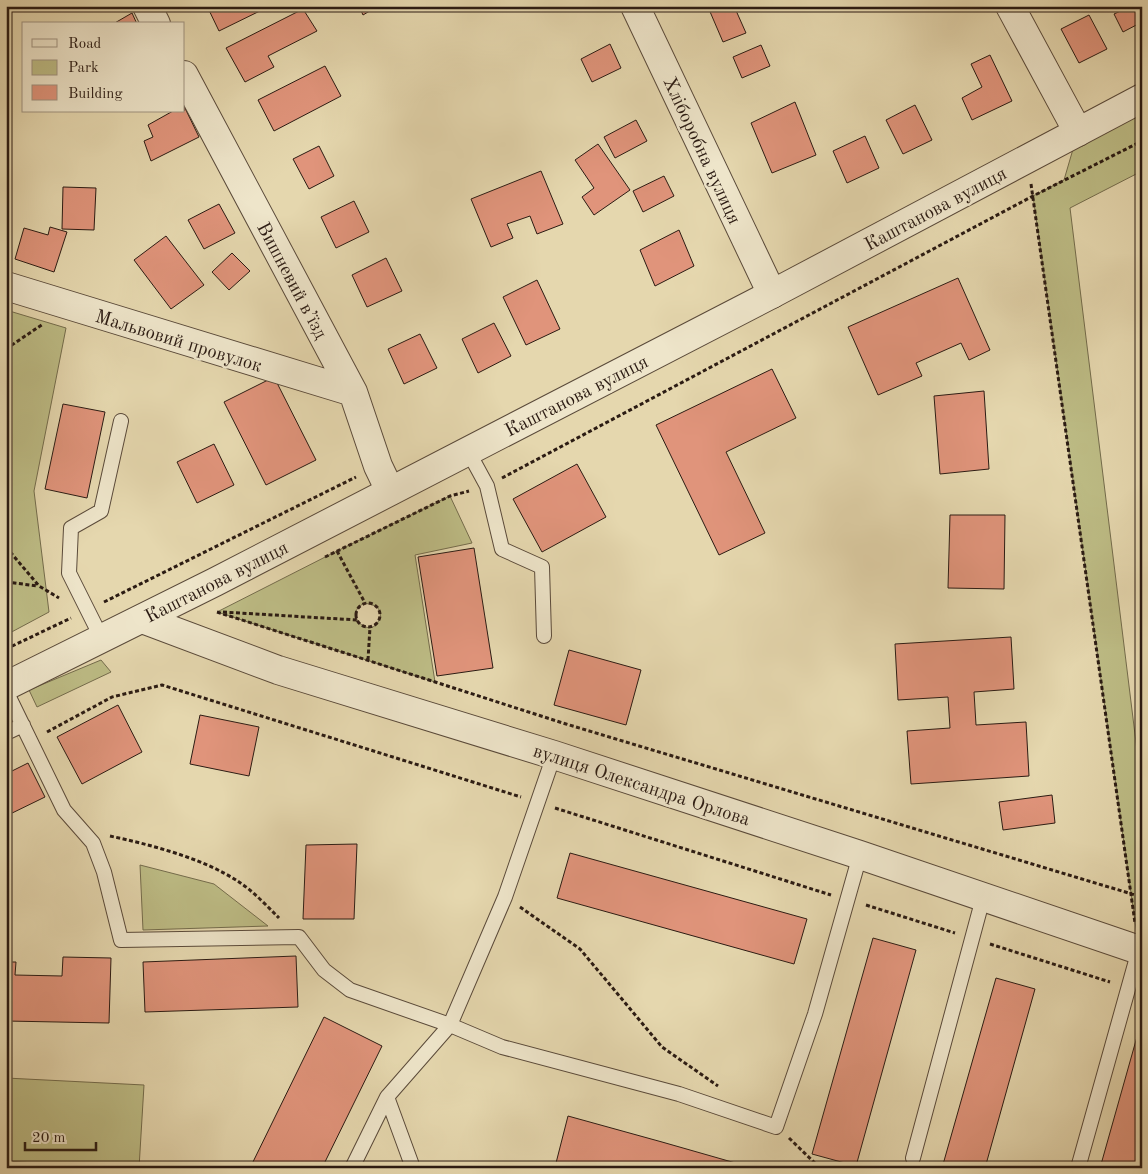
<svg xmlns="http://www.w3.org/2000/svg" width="1148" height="1174" font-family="'Old Standard TT',serif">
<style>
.green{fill:#bdbc85;stroke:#746c4c;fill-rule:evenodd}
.building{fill:#e0947b;stroke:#2b1b13}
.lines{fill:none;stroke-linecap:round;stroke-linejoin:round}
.service-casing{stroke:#5a4a3a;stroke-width:16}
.minor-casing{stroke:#5a4a3a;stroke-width:30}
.tertiary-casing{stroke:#5a4a3a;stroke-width:30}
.path{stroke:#2b1b13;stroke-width:3;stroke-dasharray:4 2.5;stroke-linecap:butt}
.service{stroke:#eee5ca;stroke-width:14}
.minor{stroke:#eee5ca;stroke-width:28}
.tertiary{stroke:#eee5ca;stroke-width:28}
.labels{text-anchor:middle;stroke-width:5;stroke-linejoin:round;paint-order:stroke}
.street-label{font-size:19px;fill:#2b1b13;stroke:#eee5ca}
</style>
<rect width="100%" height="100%" fill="#e5d7ae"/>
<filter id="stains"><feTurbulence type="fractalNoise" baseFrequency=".004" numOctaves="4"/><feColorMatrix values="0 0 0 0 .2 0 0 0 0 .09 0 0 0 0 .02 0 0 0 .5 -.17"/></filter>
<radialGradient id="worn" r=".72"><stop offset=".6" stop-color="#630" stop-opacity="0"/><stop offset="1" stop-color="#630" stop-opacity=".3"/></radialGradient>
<!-- green -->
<path class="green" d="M1142,100V171L1070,208L1142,791V928L1139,950L1033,196L1064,180L1078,132Z
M6,310L66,328L34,491L49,612L6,635Z
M450,496L472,543L415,555L435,682L217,612L337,551ZM365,603L376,606C380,610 382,615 379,620C370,641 341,613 365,603Z
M101,660L111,672L37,707L29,690Z
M140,865L214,884L268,926L143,930Z
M6,1078L144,1085L139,1168H111L6,1161Z"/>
<!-- building -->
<path class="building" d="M207,6H268V7L219,31Z
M359,6H378L363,15Z
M710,6H734L746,33L723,42L708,7Z
M1126,6H1142V22L1123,32L1114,14L1127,8Z
M303,9L317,31L268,56L274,67L245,82L226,48Z
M132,13L137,24H113Z
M1089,15L1107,49L1079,63L1061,29Z
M610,44L621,68L592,82L581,59Z
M761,45L770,66L742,78L733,57Z
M990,55L1012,101L972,120L962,98L982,87L971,64Z
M325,66L341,96L274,131L258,100Z
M795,102L816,155L772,173L751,123Z
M915,105L932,140L903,154L886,120Z
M184,106L199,137L151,161L144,141L153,137L148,125L173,111H184Z
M636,120L647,141L615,158L604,137Z
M865,136L879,168L847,183L833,151Z
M598,144L630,190L594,215L582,197L594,188L575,160Z
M319,146L334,176L309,189L293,159Z
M541,171L563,224L537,234L530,216L507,224L513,238L491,247L471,199Z
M664,176L674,196L643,212L633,191Z
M63,187L96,188L94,230L62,229Z
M354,201L369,232L336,248L321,217Z
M219,204L235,233L204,249L188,220Z
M50,227L67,232L54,272L15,259L24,228L48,235Z
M679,230L694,266L655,286L640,250Z
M166,236L204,285L171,309L134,260Z
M232,253L250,271L229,290L212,272Z
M386,258L402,291L367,307L352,275Z
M958,278L990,350L969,360L961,343L916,363L922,376L878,395L848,327Z
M537,280L560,329L526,345L503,297Z
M494,323L511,356L478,373L462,339Z
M420,334L437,368L404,384L388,349Z
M772,369L796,418L726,452L765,533L719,555L656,425Z
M274,377L316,460L266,485L224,402Z
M984,391L989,469L940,474L934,396Z
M63,404L105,412L87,498L45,489Z
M214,444L234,485L197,503L177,462Z
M577,464L606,517L542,552L513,499Z
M950,515H1005L1004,589L948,588Z
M474,548L493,668L437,676L418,557Z
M1011,637L1014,689L974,692L976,725L1026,722L1029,776L911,784L907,731L950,728L948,697L898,700L895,644Z
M569,650L641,670L626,725L554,705Z
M118,705L142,752L82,784L57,737Z
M200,715L259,727L249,776L190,764Z
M28,763L45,797L6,816V774Z
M1052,795L1055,823L1003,830L999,802Z
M357,844L354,919H303L306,845Z
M570,853L807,919L794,964L557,898Z
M873,938L916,950L856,1166L812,1154Z
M296,956L298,1007L145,1012L143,962Z
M63,957L111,958L109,1023L6,1021V962H16L15,975L62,976Z
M996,978L1035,989L985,1168H942Z
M324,1017L382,1046L322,1168H250Z
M1142,1019V1148L1136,1168H1100Z
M568,1116L662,1142L753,1168H574L556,1163Z"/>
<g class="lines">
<defs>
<path id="service" d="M468,451L487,486L502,549L542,567L544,636
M102,639L69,573L71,528L101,511L121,421
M6,691L64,810L93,843L104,872L121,940L299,937L324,970L350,990L450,1025L502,1047L679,1094L776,1127L815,1014L860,855
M6,733L23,725
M913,1158L983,898
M352,1168L387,1097
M413,1168L387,1097L450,1025L505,897L554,755
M1078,1168L1139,950"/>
<path id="minor" d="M147,6L156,24
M635,6L772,294
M1010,6L1078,132
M184,75L353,392L378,466L390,491
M6,286L353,392"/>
<path id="tertiary" d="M142,619L278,670L554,755L860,855L1142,951
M6,686L215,582L772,294L1142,98"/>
</defs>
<!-- service casing -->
<use href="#service" class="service-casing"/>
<!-- minor casing -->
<use href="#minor" class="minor-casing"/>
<!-- tertiary casing -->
<use href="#tertiary" class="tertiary-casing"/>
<!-- path -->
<path class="path" d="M1031,184L1135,923
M6,349L43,324
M502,478L1033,196L1142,141
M6,547L39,586L59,598
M337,551L365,603
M325,557L450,496L469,491
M6,582L38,586
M104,602L356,477
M356 615a12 12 0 1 1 24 0a12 12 0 1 1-24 0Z
M217,612L566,724L1142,897
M223,612L357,620
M6,649L71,618
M368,660L370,627
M47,732L112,697L162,685L521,797
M555,808L831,895
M110,836C151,845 203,858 239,882C253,891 267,906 279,918
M866,905L955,933
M520,907L580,949L662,1047L718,1086
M990,944L1110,982
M789,1138L820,1168"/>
<!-- service -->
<use href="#service" class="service"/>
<!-- minor -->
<use href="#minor" class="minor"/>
<!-- tertiary -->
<use href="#tertiary" class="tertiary"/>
</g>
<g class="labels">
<!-- street labels -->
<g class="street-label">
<text transform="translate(703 150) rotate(65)" y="7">Хліборобна вулиця</text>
<text transform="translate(935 208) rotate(-28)" y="7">Каштанова вулиця</text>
<text transform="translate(293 280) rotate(62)" y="7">Вишневий в’їзд</text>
<text transform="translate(179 340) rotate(17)" y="7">Мальвовий провулок</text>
<text transform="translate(576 395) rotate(-27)" y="7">Каштанова вулиця</text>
<text transform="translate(216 581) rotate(-27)" y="7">Каштанова вулиця</text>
<text transform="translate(642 784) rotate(18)" y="7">вулиця Олександра Орлова</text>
</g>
</g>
<!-- margin -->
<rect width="1148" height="1174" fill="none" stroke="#e5d7ae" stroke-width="25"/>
<rect x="8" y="8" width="1133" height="1159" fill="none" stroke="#2b1b13" stroke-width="2.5"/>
<rect x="12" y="12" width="1123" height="1149" fill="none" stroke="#2b1b13"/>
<!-- legend -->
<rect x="22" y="22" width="162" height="90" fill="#eee5ca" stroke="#a09481"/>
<rect x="32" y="39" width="25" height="8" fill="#eee5ca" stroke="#a09481"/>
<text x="68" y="48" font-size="15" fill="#2b1b13">Road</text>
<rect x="32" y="60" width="25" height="15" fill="#bdbc85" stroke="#a09481"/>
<text x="68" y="72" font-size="15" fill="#2b1b13">Park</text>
<rect x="32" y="85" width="25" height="15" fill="#e0947b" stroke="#a09481"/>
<text x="68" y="98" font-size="15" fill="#2b1b13">Building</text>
<!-- scale -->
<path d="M25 1142v8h71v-8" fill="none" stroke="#2b1b13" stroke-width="2.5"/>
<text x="32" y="1142" font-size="15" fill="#2b1b13" stroke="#eee5ca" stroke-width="4" paint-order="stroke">20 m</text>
<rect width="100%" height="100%" filter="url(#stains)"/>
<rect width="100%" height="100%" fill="url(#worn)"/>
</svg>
